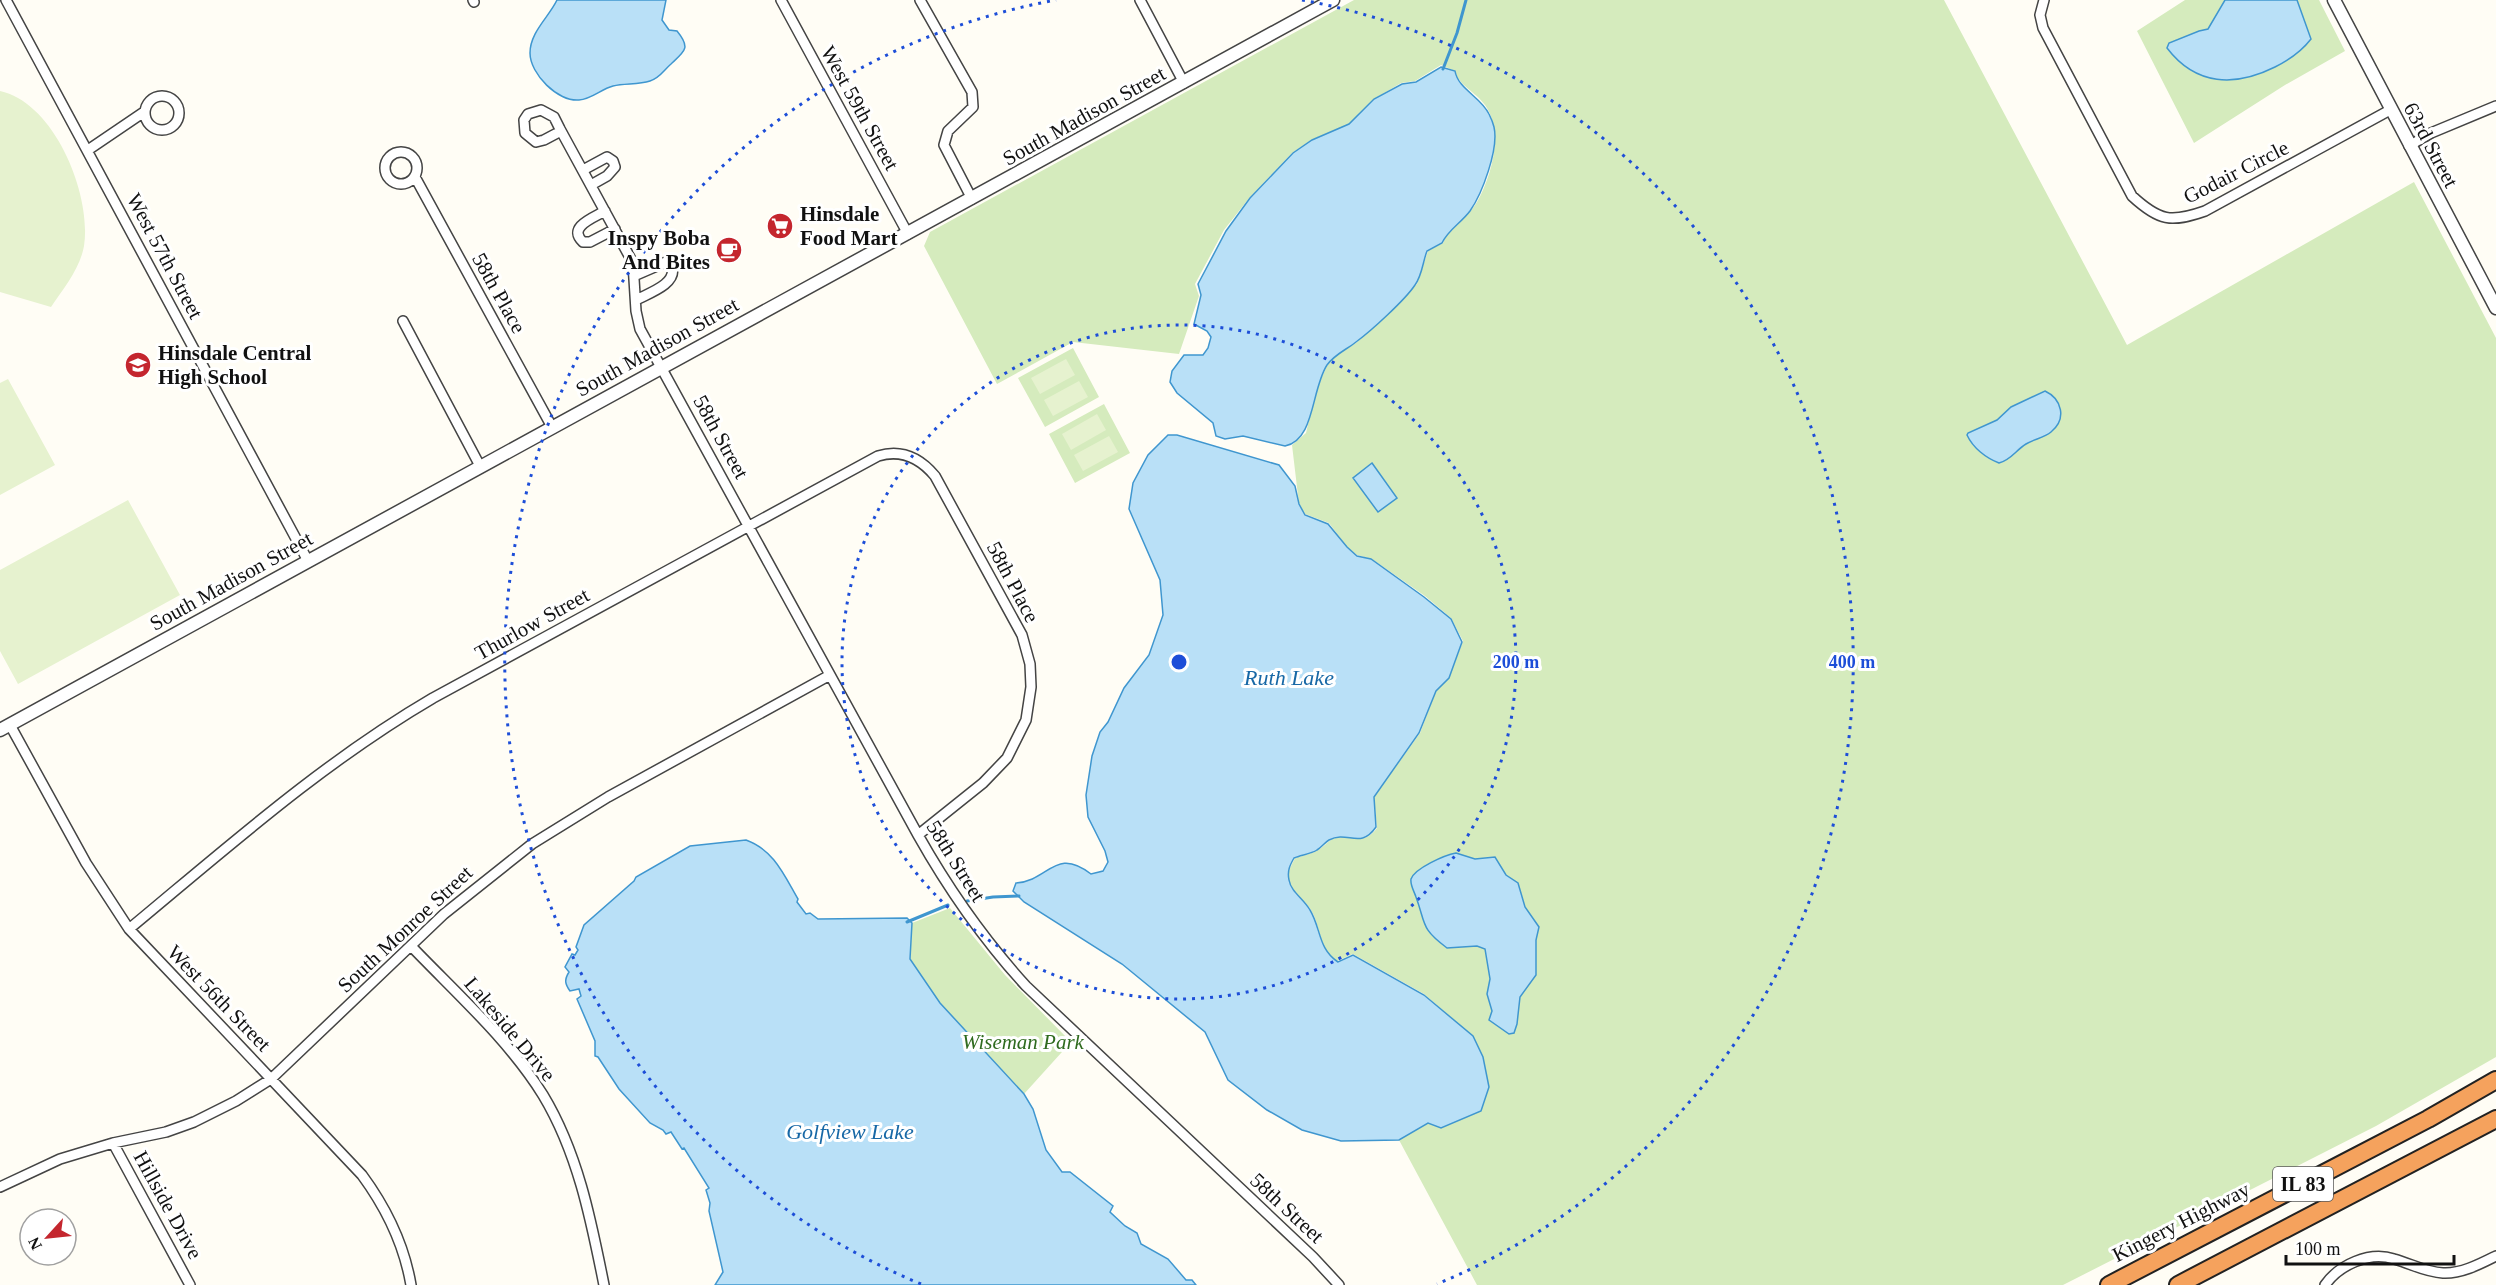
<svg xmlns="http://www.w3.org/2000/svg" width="2496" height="1285" font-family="'Times New Roman',serif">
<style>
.green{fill:#d5ebbd}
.pitch{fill:#e6f2cf}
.water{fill:#b9e0f7;stroke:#3f96cf;stroke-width:1.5}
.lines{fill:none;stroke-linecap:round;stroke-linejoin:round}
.stream{stroke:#3f96cf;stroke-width:3}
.minor-casing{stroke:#444;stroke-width:12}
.tertiary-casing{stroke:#444;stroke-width:15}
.motorway-casing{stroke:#222;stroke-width:20}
.minor{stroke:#fff;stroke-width:9}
.tertiary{stroke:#fff;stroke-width:12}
.motorway{stroke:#f5a25d;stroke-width:16}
.ring{fill:none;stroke:#1d4ed8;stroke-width:3;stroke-dasharray:3 6}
.labels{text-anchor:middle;stroke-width:6;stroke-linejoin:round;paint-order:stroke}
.shield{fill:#fff;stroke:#585858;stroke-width:1.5}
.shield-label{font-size:20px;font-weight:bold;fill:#111}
.street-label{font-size:21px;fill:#111;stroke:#fff}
.poi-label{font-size:21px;font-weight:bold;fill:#111;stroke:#fff;text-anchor:start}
.park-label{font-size:21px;font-style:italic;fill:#2f6b1f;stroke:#fff}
.water-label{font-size:22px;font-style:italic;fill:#1768a6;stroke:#fff}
.centre{fill:#1d4ed8;stroke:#fff;stroke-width:3}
.ring-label{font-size:18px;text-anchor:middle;font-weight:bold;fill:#1d4ed8;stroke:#fff;stroke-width:6;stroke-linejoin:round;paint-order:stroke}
</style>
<rect width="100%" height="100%" fill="#fffdf5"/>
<!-- green -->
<path class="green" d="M1354,0H1944L2127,345L2414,182L2496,338V1057L2376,1126L2063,1285H1477L1399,1140L1428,1123L1473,1036L1424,994L1353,954L1337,961C1317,948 1322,925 1309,907C1303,899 1292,891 1289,881C1287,872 1291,866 1295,858C1302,856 1311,854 1318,850C1325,846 1329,839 1338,837C1356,834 1362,847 1377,828L1374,797L1420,733L1436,691L1449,678L1463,641L1451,618L1425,596L1372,559L1357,555L1347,547L1329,523L1305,514L1299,504L1292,445L1306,433L1316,390L1327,366L1334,357L1356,343L1417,284L1428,251L1443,243L1446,236C1457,225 1469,215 1477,202C1492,175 1504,132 1485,105C1476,92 1459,86 1455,71L1441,65L1415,81L1401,83L1374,99L1349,124L1311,140L1292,153L1250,197L1224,230L1195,284L1199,296L1179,354L1073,342L997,384L924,246L930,232Z
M2185,0H2319L2345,51L2285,85L2194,143L2137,31Z
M1073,348L1099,397L1045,427L1018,378Z
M1104,404L1130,453L1075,483L1049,434Z
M950,908L1005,975L1071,1042L1024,1094L940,1003L910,959L912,923Z"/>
<!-- pitch -->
<path class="pitch" d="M0,91C55,103 92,195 84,246C80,269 63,289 51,307L0,292Z
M1066,359L1075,375L1040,394L1031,378Z
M8,379L55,465L0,495V383Z
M1079,381L1088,397L1053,416L1044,400Z
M1097,414L1106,430L1071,450L1062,434Z
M1109,436L1118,452L1083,471L1074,455Z
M128,500L180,595L18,684L0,651V570Z"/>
<!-- water -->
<path class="water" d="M557,0H666L662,20L669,30L677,31C691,48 685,51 671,64C663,71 660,78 650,81C638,85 625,83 613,86C601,89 592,99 579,100C558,102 530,74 530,53C530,32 549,17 557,0Z
M2225,0H2297L2311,39C2301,52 2289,60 2275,67C2235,87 2196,86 2167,48L2169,43L2199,31L2208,29Z
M1441,67L1455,71C1458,89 1481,97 1489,114C1491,118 1493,123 1494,127C1499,149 1482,194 1470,211C1461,223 1448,230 1442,243L1427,251C1423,261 1422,276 1415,285C1405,300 1371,331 1356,342C1346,350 1335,354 1327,365C1311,390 1315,440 1285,446L1243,436L1225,439L1216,436L1213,423L1177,393L1170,382L1172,371L1184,355H1203L1208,348L1211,337L1207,331L1194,324L1201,295L1198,284L1226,231L1250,198L1293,153L1312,140L1349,124L1374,99L1402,84L1416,82Z
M2045,391C2062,399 2067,419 2051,432C2044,438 2034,439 2026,444C2016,450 2011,460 1999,463C1986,458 1973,448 1967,435L1968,433L1997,420L2011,407Z
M1168,435H1177L1279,465L1295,486L1299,504L1305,515L1328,524L1347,547L1357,556L1371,559L1424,597L1451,619L1462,642L1449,678L1436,691L1419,733L1374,797L1376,827C1360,850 1348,830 1329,840C1324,843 1322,847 1317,850C1311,854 1301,855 1294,858C1290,865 1287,871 1289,880C1291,892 1304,899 1310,910C1321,928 1318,949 1338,962L1353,955L1424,995L1473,1036L1483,1057L1489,1087L1481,1111L1441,1128L1428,1123L1399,1140L1341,1141L1302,1130L1267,1110L1228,1080L1205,1032L1122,964L1024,902L1013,891L1016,883C1049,881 1055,846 1091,874L1103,871L1108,862L1105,851L1088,817L1086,795L1092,756L1100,732L1108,722L1124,688L1149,655L1163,615L1160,580L1129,509L1133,483L1148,455Z
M1372,463L1397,498L1378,512L1353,478Z
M746,840C774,850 784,875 798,899L797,902L806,914L810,913L818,919L907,918L912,923L910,959L940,1003L1024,1094L1033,1109L1046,1150L1062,1172H1070L1113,1206L1110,1212L1125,1226L1137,1233L1141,1244L1168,1259L1186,1280H1192L1196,1285H715L723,1272L709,1211L710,1203L706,1190L709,1188L684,1148L682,1149L671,1132L666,1134L663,1130L650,1123L619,1089L598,1057L595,1056V1041L577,999L581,996L579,989L570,991C565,984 564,980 569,972L565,967L572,954L575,955L578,950L576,947L584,925L634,881L636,877L690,846Z
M1456,853L1475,859L1495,857L1506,875L1518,883L1525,907L1539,927L1536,940V975L1520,997L1517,1024L1514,1033L1509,1034L1489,1020L1492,1011L1487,994L1490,979L1485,949L1477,946L1447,948C1420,928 1426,924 1416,897C1414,891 1410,885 1411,879C1415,868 1445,855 1456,853Z"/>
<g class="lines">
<!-- stream -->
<path class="stream" d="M1443,69L1457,33L1466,0
M967,901L993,897L1019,896
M907,922L948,905"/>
<defs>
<path id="minor" d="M6,0L308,561
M473,0L474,2
M781,0L908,234
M920,0L972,92L973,107L948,131L944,145L972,199
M1140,0L1184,83
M2044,0L2040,15L2043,28L2132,196C2159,221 2171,223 2205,211L2390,110
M145 113a17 17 0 1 1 34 0a17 17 0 1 1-34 0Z
M561,131L544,140L536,142L525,133L524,120L528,114L541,110L554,117L560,129L633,263L636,311L640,329L918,835C949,890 984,940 1026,986L1313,1257L1339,1285
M2409,146L2431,133L2496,106
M88,150L144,112
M385 168a16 16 0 1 1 32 0a16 16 0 1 1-32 0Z
M583,170L607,157L613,161L615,167L607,176L591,185
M415,177L552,427
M605,211C593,218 567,227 583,242H590L615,229
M636,275L666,262L672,267C677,284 649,293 636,300
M403,321L480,466
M10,725L86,863L129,929L362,1175C387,1209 404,1244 411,1285
M129,929C228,847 322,763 433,698L878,456C901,449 920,458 935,476L1022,635L1030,664L1031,687L1026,720L1007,758L983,783L918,835
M411,946C456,993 508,1039 543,1095C578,1153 591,1220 604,1285
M113,1143L190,1285
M0,1187L60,1159L113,1143L166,1132L194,1122L236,1101L271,1079L444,914L532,844L608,797L830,675
M2325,1285C2339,1265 2369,1251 2394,1259C2412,1264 2425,1272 2443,1273C2461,1274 2480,1264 2496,1256"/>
<path id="tertiary" d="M2334,0L2496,308
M0,730L1333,0"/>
<path id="motorway" d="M2109,1285L2428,1119L2496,1080
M2178,1285L2496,1119"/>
</defs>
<!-- minor casing -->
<use href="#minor" class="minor-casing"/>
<!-- tertiary casing -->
<use href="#tertiary" class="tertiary-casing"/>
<!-- motorway casing -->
<use href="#motorway" class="motorway-casing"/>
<!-- minor -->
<use href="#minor" class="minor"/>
<!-- tertiary -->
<use href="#tertiary" class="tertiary"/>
<!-- motorway -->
<use href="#motorway" class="motorway"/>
</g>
<!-- distance rings -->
<g class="ring">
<circle cx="1179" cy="662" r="337"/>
<path d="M921 1284A673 673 0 0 1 1056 0M1302 0A673 673 0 0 1 1437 1284"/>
</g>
<!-- icons -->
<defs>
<symbol id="supermarket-disc" viewBox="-11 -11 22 22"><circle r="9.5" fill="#c4262e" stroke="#fff"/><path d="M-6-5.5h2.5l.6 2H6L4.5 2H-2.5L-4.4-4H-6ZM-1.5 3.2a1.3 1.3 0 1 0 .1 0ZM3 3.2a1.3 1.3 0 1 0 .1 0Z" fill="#fff"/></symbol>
<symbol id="cafe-disc" viewBox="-11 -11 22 22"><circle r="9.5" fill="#c4262e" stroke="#fff"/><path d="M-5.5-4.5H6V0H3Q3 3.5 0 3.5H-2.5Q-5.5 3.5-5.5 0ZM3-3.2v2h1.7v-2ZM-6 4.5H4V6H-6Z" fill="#fff"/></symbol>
<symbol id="school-disc" viewBox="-11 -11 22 22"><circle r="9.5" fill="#c4262e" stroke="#fff"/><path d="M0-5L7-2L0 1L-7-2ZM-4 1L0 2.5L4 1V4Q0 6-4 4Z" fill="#fff"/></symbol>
</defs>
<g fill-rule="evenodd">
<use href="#supermarket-disc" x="765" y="211" width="30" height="30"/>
<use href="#cafe-disc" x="714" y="235" width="30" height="30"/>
<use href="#school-disc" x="123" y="350" width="30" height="30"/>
</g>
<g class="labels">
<!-- shield labels -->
<rect class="shield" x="2273" y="1167" width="60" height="34" rx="4.5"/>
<g class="shield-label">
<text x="2303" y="1191">IL 83</text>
</g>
<!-- street labels -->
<g class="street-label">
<text transform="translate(860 108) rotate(61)" y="7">West 59th Street</text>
<text transform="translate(1084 116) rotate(-29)" y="7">South Madison Street</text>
<text transform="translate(2431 145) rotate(62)" y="7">63rd Street</text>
<text transform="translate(2236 172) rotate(-27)" y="7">Godair Circle</text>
<text transform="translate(165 256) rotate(62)" y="7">West 57th Street</text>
<text transform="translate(499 293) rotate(61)" y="7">58th Place</text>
<text transform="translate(657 347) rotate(-29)" y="7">South Madison Street</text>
<text transform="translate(721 437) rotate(61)" y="7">58th Street</text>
<text transform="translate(231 581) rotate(-29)" y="7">South Madison Street</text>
<text transform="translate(1013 582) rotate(62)" y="7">58th Place</text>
<text transform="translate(532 624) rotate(-29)" y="7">Thurlow Street</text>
<text transform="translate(956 861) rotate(58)" y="7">58th Street</text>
<text transform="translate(405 929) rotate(-43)" y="7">South Monroe Street</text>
<text transform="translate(219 998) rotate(46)" y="7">West 56th Street</text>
<text transform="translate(510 1029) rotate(50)" y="7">Lakeside Drive</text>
<text transform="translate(168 1205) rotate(61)" y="7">Hillside Drive</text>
<text transform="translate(1287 1208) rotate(43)" y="7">58th Street</text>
<text transform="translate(2181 1222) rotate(-27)" y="7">Kingery Highway</text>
</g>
<!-- poi labels -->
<g class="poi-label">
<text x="800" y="221">Hinsdale<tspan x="800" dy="24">Food Mart</tspan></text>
<text x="710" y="245" text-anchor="end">Inspy Boba<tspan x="710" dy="24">And Bites</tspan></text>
<text x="158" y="360">Hinsdale Central<tspan x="158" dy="24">High School</tspan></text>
</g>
<!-- park labels -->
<g class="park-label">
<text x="1023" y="1049">Wiseman Park</text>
</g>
<!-- water labels -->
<g class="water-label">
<text x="1289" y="685">Ruth Lake</text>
<text x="850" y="1139">Golfview Lake</text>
</g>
</g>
<circle cx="1179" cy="662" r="9" class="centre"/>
<g class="ring-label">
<text x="1516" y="668">200 m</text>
<text x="1852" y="668">400 m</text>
</g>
<!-- north arrow -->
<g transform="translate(48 1237) rotate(243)"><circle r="28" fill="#ffffff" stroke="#a0a0a0" stroke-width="1.5"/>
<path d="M0-4.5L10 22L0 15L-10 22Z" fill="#c4262e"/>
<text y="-9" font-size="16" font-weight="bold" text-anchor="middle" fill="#111111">N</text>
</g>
<!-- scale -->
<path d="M2286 1255v9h168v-9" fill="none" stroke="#111111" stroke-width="3"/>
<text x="2295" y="1255" font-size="18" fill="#111111" stroke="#ffffff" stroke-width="4.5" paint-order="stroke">100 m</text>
</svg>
